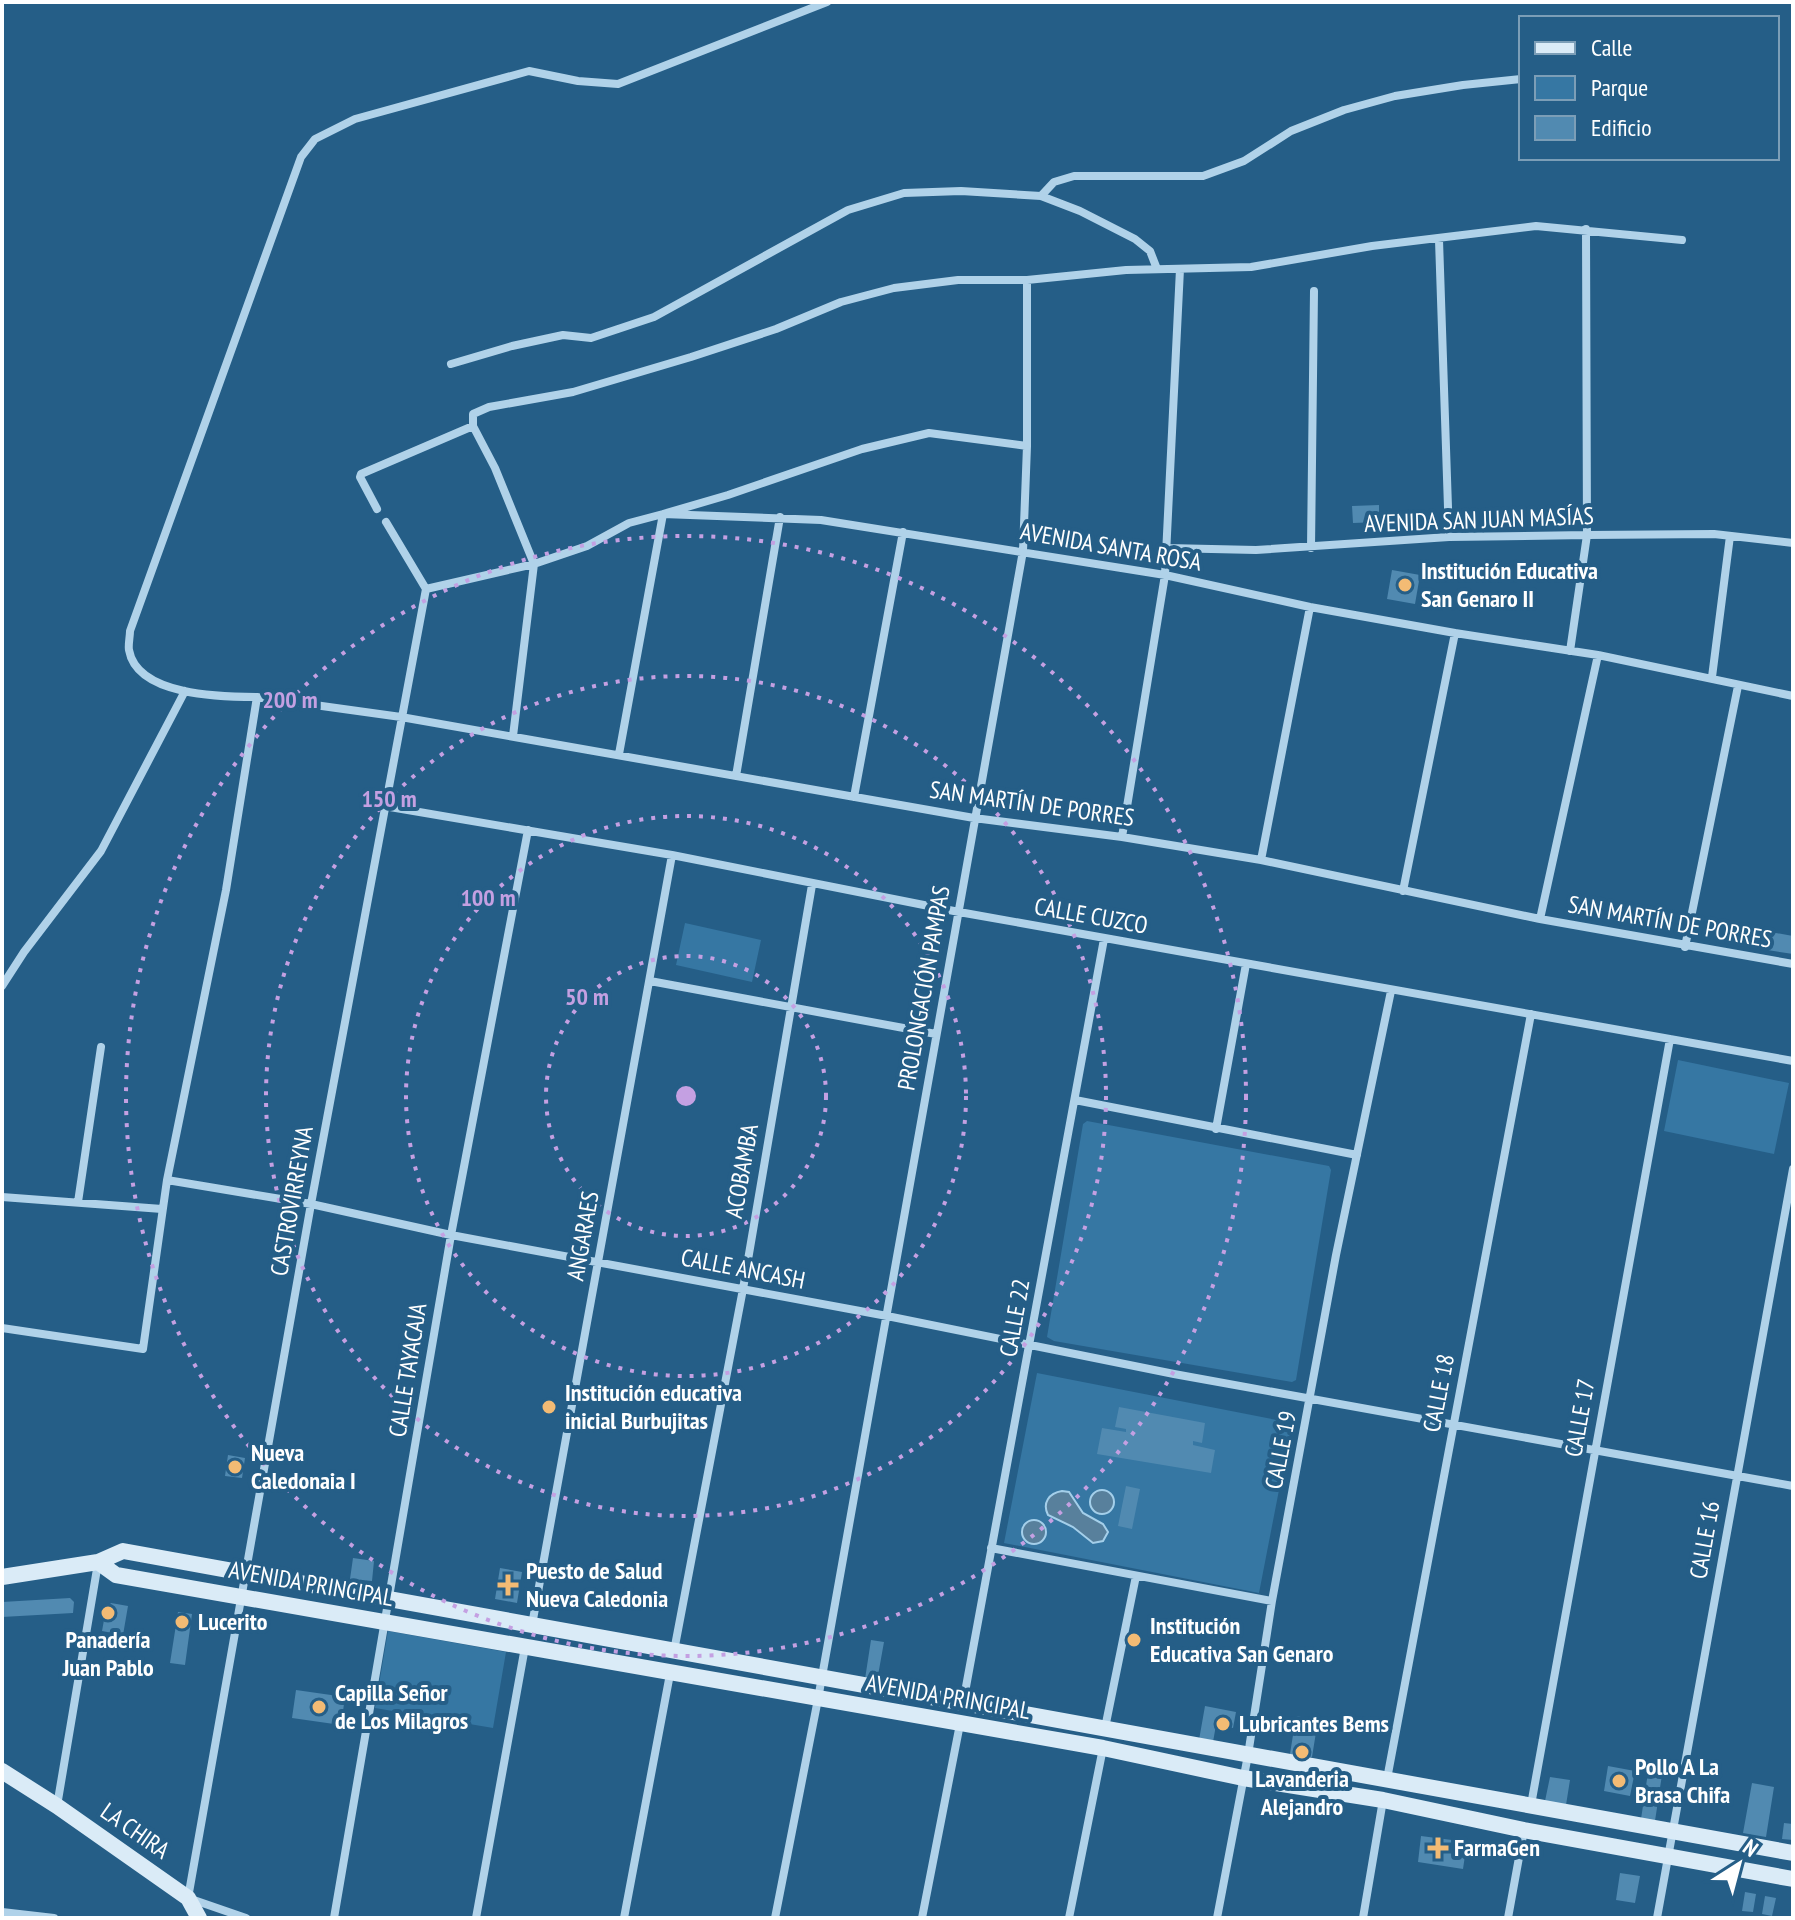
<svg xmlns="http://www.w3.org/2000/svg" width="1795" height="1920" font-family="'PT Sans Narrow',sans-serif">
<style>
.green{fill:#3677a3}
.water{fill:#58809c;stroke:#a4cfea;stroke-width:2}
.building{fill:#518ab1}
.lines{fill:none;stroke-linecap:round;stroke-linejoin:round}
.street{stroke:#b0d2e9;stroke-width:8}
.secondary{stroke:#daebf7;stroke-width:16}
.ring{fill:none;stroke:#c4a0e2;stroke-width:4;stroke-dasharray:4 8}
.poi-dot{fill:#f3bb74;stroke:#255e87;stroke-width:3}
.labels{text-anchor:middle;stroke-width:8;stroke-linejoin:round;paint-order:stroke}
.street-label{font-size:24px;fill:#fff;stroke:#255e87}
.poi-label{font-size:24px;font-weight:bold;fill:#fff;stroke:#255e87;text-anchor:start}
.centre{fill:#c4a0e2;stroke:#255e87;stroke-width:4}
.ring-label{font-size:24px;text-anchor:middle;font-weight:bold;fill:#c4a0e2;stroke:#255e87;stroke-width:8;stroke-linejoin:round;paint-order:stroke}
</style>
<rect width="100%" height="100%" fill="#255e87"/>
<!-- green -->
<path class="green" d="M685,923L761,940L752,982L676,965Z
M1678,1060L1789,1083L1774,1154L1664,1131Z
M1087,1121L1329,1166L1331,1170L1296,1380L1292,1382L1054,1341L1047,1337L1083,1124Z
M1037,1373L1292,1423L1259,1593L1004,1543Z
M388,1631L506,1652L493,1728L375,1708Z"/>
<!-- water -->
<path class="water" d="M1090 1502a12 12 0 1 1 24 0a12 12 0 1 1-24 0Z
M1062,1491L1069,1492L1083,1513L1103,1524L1108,1532L1103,1541L1093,1543L1073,1527L1048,1515C1042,1503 1049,1493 1062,1491Z
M1022 1532a12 12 0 1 1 24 0a12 12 0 1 1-24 0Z"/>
<!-- building -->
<path class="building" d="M1379,505V522L1353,523L1352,506Z
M1392,570L1420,575L1415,604L1387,599Z
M1759,930L1793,936V954L1755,948Z
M1119,1407L1205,1423L1202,1443L1193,1441V1445L1215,1450L1211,1473L1097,1454L1102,1428L1126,1432V1429L1115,1427Z
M228,1455L245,1458L242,1478L225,1476Z
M1126,1486L1140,1489L1132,1529L1118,1526Z
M353,1558L374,1561L372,1581L350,1579Z
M500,1568L522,1572L517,1603L495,1599Z
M70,1598L74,1602L73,1613L2,1617V1602Z
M111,1603L128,1606L123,1635L102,1631L106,1609Z
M178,1612L192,1614L185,1665L170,1663Z
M871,1640L884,1642L877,1681L865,1679Z
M296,1690L345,1697L341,1725L292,1718Z
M1205,1706L1236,1712L1233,1728L1216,1725L1213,1742L1199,1740Z
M1296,1716L1318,1720L1312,1757L1290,1754Z
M1608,1766L1635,1771L1630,1796L1604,1791Z
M1649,1766L1663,1768L1655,1821L1641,1819Z
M1550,1777L1570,1780L1566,1805L1545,1801Z
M1752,1783L1774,1787L1766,1837L1743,1833Z
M1784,1823L1793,1824V1840L1782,1839Z
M1421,1836L1467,1842L1463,1869L1418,1862Z
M1620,1873L1640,1876L1635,1903L1616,1900Z
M1745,1892L1756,1894L1753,1912L1742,1911Z
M1765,1896L1776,1898L1772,1916L1762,1914Z"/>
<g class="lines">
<!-- street -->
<path class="street" d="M1041,196L1054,182L1074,176H1203L1244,161L1291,131L1344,110L1395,96L1463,85L1521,79
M1439,240L1449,537
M451,364L512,346L563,335L591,338L654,317L848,210L904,193L961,191L1041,196L1080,211L1135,239L1150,251L1157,269
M377,509L360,477L361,474L473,426
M1167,548L1256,550L1449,537L1587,535L1714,534L1793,543
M1311,548L1314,291
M426,589L534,564L587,546L629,523L663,514L821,520L1165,575L1310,607L1455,633L1598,655L1793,696
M1570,651L1587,535L1586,229
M1712,677L1730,536
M257,697C222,697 137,696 129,650C128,645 130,637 130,631L301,157L315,139L355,119L529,71L578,81L618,84L827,2
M513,736L534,564L495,468L473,426V414L489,407L573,392L691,357L776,329L841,302L894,288L958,280H1027L1126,270L1251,267L1372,246L1536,226L1682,240
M619,754L663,514L728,495L862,449L929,433L1027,446
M736,776L780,517
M854,797L903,532
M384,806L672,855L959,912L1793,1061
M1122,837L1165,575L1180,269
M1261,860L1310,607
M1403,891L1455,633
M1540,919L1598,655
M1685,947L1738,686
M650,981L936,1034
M2,986L24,952L101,851L185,691
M1075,1100L1357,1155
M1216,1129L1246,964
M167,1180L311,1204L451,1235L887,1316L1174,1374L1793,1486
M2,1197L162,1209
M78,1202L101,1047
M2,1328L143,1349L167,1180L226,890L257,697L401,717L974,818L1122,837L1261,860L1540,919L1793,964
M991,1548L1272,1601
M532,1625L672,855
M674,1651L743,1289L812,885
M963,1703L1104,939
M1105,1728L1136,1576
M1387,1779L1531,1014
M1531,1805L1670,1039
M57,1806L98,1563
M2,1912L54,1918
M246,1918L188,1898L311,1204L426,589L386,522
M334,1918L451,1235L528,830
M476,1918L525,1647
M624,1918L670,1674
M775,1918L818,1699L1023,551L1027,446V280
M922,1918L960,1724
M1069,1918L1103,1748
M1217,1918L1248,1755L1272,1601L1336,1255L1391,991
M1363,1918L1383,1800
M1508,1918L1524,1830
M1657,1918L1793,1169"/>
<!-- secondary -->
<path class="secondary" d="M98,1562L116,1575L1103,1748L1243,1778L1383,1800L1524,1830L1793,1879
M2,1577L98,1562L123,1551L1793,1853
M2,1771L57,1806L188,1898L199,1918"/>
</g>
<!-- distance rings -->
<g class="ring">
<circle cx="686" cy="1096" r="140"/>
<circle cx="686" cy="1096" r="280"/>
<circle cx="686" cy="1096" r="420"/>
<circle cx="686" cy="1096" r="560"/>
</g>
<!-- markers -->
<g class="poi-dot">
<circle cx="1405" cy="585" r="8"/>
<circle cx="549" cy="1407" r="8"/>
<circle cx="235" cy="1467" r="8"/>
<path d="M504 1573h8v8h8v8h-8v8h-8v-8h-8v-8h8z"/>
<circle cx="108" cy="1613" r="8"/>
<circle cx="182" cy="1622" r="8"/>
<circle cx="1134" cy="1640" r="8"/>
<circle cx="319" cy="1707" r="8"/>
<circle cx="1223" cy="1724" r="8"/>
<circle cx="1302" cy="1752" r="8"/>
<circle cx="1619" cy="1781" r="8"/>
<path d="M1434 1836h8v8h8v8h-8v8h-8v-8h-8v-8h8z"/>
</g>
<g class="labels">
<!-- street labels -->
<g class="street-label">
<text transform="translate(1479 520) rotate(-2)" y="8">AVENIDA SAN JUAN MASÍAS</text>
<text transform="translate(1111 547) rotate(10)" y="8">AVENIDA SANTA ROSA</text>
<text transform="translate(1032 804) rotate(8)" y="8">SAN MARTÍN DE PORRES</text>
<text transform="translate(1091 916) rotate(10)" y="8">CALLE CUZCO</text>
<text transform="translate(1670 922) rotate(10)" y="8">SAN MARTÍN DE PORRES</text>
<text transform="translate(924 988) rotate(-80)" y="8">PROLONGACIÓN PAMPAS</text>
<text transform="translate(742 1171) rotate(-80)" y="8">ACOBAMBA</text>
<text transform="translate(292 1201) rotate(-80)" y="8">CASTROVIRREYNA</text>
<text transform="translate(583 1236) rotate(-80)" y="8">ANGARAES</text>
<text transform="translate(743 1269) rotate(11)" y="8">CALLE ANCASH</text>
<text transform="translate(1015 1318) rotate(-80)" y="8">CALLE 22</text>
<text transform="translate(408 1370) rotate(-81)" y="8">CALLE TAYACAJA</text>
<text transform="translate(1439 1393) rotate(-79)" y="8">CALLE 18</text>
<text transform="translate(1580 1418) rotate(-80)" y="8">CALLE 17</text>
<text transform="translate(1281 1450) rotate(-79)" y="8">CALLE 19</text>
<text transform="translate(1705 1540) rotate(-80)" y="8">CALLE 16</text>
<text transform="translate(311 1584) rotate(10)" y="8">AVENIDA PRINCIPAL</text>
<text transform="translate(948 1697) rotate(10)" y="8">AVENIDA PRINCIPAL</text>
<text transform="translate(135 1831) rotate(35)" y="8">LA CHIRA</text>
</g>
<!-- poi labels -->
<g class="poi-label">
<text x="1421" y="579">Institución Educativa<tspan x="1421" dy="28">San Genaro II</tspan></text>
<text x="565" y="1401">Institución educativa<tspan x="565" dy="28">inicial Burbujitas</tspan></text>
<text x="251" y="1461">Nueva<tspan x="251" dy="28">Caledonaia I</tspan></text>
<text x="526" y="1579">Puesto de Salud<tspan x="526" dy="28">Nueva Caledonia</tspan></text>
<text x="198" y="1630">Lucerito</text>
<text x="1150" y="1634">Institución<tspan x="1150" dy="28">Educativa San Genaro</tspan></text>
<text x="108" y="1648" text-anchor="middle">Panadería<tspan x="108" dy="28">Juan Pablo</tspan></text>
<text x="335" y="1701">Capilla Señor<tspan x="335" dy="28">de Los Milagros</tspan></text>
<text x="1239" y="1732">Lubricantes Bems</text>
<text x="1635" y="1775">Pollo A La<tspan x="1635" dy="28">Brasa Chifa</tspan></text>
<text x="1302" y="1787" text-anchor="middle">Lavanderia<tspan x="1302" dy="28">Alejandro</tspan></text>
<text x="1454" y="1856">FarmaGen</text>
</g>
</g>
<circle cx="686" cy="1096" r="12" class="centre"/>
<g class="ring-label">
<text x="290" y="708">200 m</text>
<text x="389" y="807">150 m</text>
<text x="488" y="906">100 m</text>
<text x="587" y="1005">50 m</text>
</g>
<!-- border -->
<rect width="1795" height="1920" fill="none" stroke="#ffffff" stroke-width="8"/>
<!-- legend -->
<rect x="1519" y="16" width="260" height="144" fill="#255e87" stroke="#7c9eb7" stroke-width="2"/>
<rect x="1535" y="42" width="40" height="12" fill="#daebf7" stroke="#7c9eb7" stroke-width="2"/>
<text x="1591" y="56" font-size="24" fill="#ffffff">Calle</text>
<rect x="1535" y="76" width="40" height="24" fill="#3677a3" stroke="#7c9eb7" stroke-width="2"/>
<text x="1591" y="96" font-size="24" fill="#ffffff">Parque</text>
<rect x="1535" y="116" width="40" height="24" fill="#518ab1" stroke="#7c9eb7" stroke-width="2"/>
<text x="1591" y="136" font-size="24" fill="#ffffff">Edificio</text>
<!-- north arrow -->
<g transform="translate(1739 1864) rotate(36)" stroke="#255e87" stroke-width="6" paint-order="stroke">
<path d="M0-6L14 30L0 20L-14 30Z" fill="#ffffff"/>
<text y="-12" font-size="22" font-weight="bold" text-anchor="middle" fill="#ffffff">N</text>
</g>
</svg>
